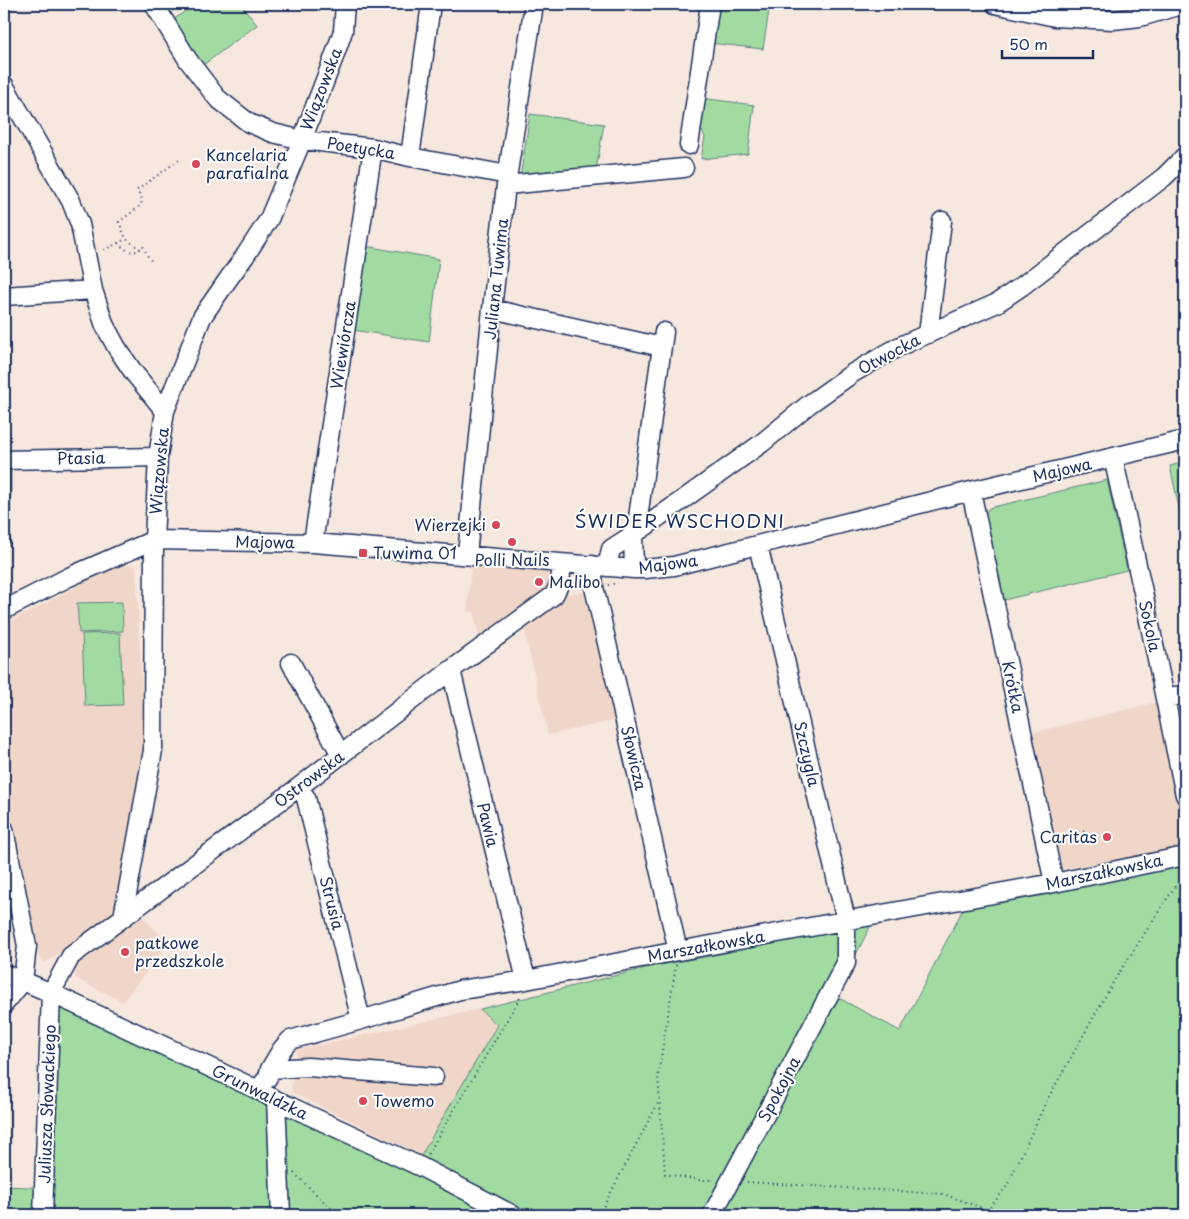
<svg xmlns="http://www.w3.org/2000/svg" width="1189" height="1219" font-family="'Playpen Sans',sans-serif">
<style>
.built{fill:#f0d6c8}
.green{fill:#a1dba2;stroke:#5e8580}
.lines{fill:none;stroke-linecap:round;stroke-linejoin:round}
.minor-casing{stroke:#1b2f5e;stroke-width:21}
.path{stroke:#1b2f5e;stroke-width:2;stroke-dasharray:1 4;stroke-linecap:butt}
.minor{stroke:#fff;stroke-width:18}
.poi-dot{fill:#d1495b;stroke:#fff;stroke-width:2}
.labels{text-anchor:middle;stroke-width:4;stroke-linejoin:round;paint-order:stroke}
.street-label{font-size:16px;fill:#1b2f5e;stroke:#fff}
.poi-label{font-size:16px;fill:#1b2f5e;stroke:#fff;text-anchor:start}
.quarter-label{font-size:19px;letter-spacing:1px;fill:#1b2f5e;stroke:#fff}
</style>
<rect width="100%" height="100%" fill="#f6e7df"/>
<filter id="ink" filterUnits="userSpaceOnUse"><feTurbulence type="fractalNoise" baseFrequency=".02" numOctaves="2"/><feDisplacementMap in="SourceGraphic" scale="10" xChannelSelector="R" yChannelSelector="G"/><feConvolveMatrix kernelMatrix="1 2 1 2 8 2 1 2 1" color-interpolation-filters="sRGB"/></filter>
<g filter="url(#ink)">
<!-- built -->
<path class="built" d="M119,564L136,566L144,742L114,913L45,963L37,953L4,791V625Z
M471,566L548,571L549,585L543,595L508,615L479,637L474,612L467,611Z
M587,592L620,719L548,735L524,628L568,594Z
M1157,702L1185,826V846L1132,857L1062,869L1031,733Z
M141,915L168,943L123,1002L75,978V961Z
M480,1009L497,1025L421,1155L291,1092L297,1050Z"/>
<!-- green -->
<path class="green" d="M195,4H241L257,25L203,65L173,20Z
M714,4H770L763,49L709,43Z
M701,98L754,105L748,154L701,159L705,137L698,124Z
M530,114L604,124L596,170L520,179Z
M365,246L439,259L429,342L353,330Z
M1185,462V536L1170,466Z
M4,466H11L10,545H4Z
M1107,480L1127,570L1000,601L981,521L989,508Z
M122,602L123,631L79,633L77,603Z
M120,633L123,705L85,706L82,634Z
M1185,865V1215H4V1186L51,1188L59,998L412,1171L497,1025L480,1009L646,968L871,925L835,996L900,1031L963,909Z"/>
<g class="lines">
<defs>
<path id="minor" d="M154,4L188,60L217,98L249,123L273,133L302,140L373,148L410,157L508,175
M995,4L1055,17L1113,20L1140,17L1185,4
M4,85L71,201L80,224L93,290L105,326L117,348L134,373L165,411
M689,145L710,4
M410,157L431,4
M506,185L684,168
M4,296L93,290
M492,309L653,345
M928,334L942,221
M1113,457L1143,592L1185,795
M4,460L158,457
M971,491L1054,883
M636,532L664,332
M633,534L634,569
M313,543L373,148
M467,555L492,309L506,185L534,4
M592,565L594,587L678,951
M607,567L611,549L646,526L762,443L808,405L853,373L898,347L997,303L1022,286L1164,177L1185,156
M4,610L69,577L154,540L313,543L634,569H645L674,566L971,491L1185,440
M291,663L341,755
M451,670L526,980
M1165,697L1185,695
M299,787L306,798L361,1020
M4,829L27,946L23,981
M123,917L153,750L154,540L158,457L165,411L202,317L229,278L245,256L269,219L302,140L334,57L343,31L345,4
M4,974L23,981L51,993L258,1090L276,1100L421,1167L513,1215
M4,1004L23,981
M270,1069L308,1067L434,1077
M258,1090L268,1077L270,1069L282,1049L290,1040L361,1020L460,990L526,980L678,951L1054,883L1185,856
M276,1100L281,1215
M43,1215L51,993L71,956L299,787L451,670L554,595L560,583L562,564
M712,1215L846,963V920L758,545"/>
</defs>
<!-- minor casing -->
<use href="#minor" class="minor-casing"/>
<!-- path -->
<path class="path" d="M118,243C122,247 130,254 136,251C139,250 141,248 143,246L147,255L152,262
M140,249L126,239L119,222L141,205L142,199L137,190L179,160
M104,250L126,239
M608,585L618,583
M1059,838L1086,831
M676,965L658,1076L665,1174L699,1180H714
M428,1154L521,996
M294,1173L338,1215
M747,1182L943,1194L1002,1215
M599,1215L659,1101
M984,1215L1007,1186L1046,1102L1115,979L1185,871"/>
<!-- minor -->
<use href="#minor" class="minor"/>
</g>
</g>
<!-- markers -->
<g class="poi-dot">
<circle cx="196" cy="164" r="5"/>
<circle cx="496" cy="525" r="5"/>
<circle cx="512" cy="542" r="5"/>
<rect x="358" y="548" width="10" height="10" rx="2.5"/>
<circle cx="539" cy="582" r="5"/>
<circle cx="1107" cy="837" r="5"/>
<circle cx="125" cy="952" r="5"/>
<circle cx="363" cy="1101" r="5"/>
</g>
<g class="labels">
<!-- street labels -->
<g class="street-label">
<text transform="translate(321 89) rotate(-69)" y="6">Wiązowska</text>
<text transform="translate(361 148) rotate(9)" y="6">Poetycka</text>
<text transform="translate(496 279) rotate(-84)" y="6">Juliana Tuwima</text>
<text transform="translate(343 345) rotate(-81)" y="6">Wiewiórcza</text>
<text transform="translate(889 354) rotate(-28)" y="6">Otwocka</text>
<text transform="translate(81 458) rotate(-1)" y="6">Ptasia</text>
<text transform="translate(1062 470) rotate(-13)" y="6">Majowa</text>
<text transform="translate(159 471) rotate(-85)" y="6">Wiązowska</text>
<text transform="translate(265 542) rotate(1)" y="6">Majowa</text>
<text transform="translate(668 564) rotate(-8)" y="6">Majowa</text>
<text transform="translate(1150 626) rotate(78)" y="6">Sokola</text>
<text transform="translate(1013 687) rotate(78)" y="6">Krótka</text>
<text transform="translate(807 754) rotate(77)" y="6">Szczygla</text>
<text transform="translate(634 758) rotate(77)" y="6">Słowicza</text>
<text transform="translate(309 779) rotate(-37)" y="6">Ostrowska</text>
<text transform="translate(488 825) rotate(76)" y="6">Pawia</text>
<text transform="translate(1104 872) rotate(-12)" y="6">Marszałkowska</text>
<text transform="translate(332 903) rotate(76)" y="6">Strusia</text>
<text transform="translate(706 946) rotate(-10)" y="6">Marszałkowska</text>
<text transform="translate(779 1089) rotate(-62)" y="6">Spokojna</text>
<text transform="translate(260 1092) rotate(26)" y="6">Grunwaldzka</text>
<text transform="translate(47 1104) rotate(-88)" y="6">Juliusza Słowackiego</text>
</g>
<!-- poi labels -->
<g class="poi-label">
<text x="206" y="161">Kancelaria<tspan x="206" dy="18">parafialna</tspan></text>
<text x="486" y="531" text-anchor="end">Wierzejki</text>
<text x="373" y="559">Tuwima 01</text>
<text x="512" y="566" text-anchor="middle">Polli Nails</text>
<text x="549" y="588">Malibo</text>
<text x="1097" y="843" text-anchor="end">Caritas</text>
<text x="135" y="949">patkowe<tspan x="135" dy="18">przedszkole</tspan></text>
<text x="373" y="1107">Towemo</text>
</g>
<!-- quarter labels -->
<g class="quarter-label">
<text x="680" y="528">ŚWIDER WSCHODNI</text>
</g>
</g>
<!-- margin -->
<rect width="1189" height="1219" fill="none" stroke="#fff" stroke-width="20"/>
<rect x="10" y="10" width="1169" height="1199" fill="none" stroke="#1b2f5e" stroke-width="2" filter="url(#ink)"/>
<!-- scale -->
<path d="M1002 50v8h91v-8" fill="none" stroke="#1b2f5e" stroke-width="2.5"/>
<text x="1009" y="50" font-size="15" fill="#1b2f5e" stroke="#ffffff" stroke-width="4" paint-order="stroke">50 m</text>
</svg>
